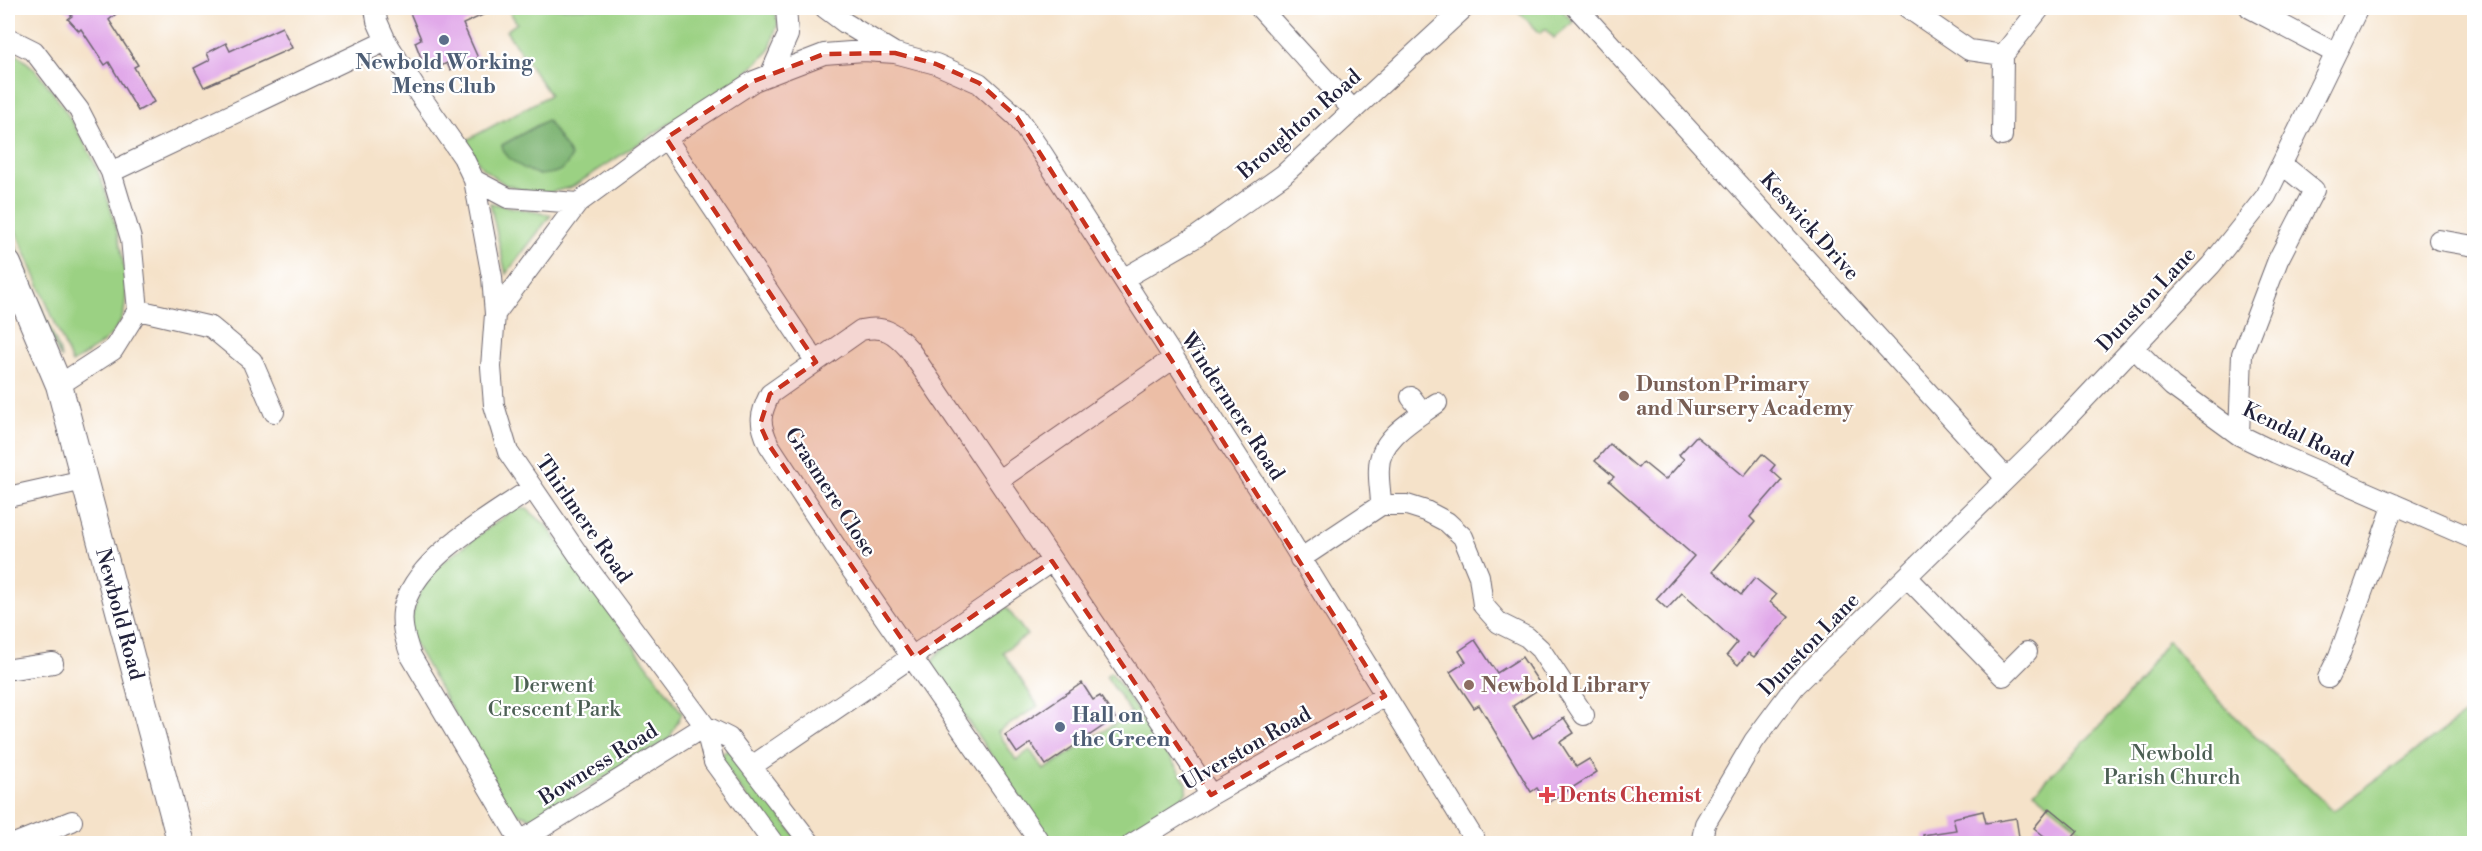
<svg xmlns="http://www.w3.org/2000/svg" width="2482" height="851" font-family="'Libre Bodoni',serif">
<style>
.green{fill:#9bd183;stroke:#5e7a5f;stroke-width:1.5}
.forest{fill:#7cb371;stroke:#4f6a56;stroke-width:1.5}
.building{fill:#e1a9e9}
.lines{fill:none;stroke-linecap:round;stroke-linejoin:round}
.minor-casing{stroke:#6c656d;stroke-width:22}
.major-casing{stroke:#6c656d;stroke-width:28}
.minor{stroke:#fff;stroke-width:20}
.major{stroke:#fff;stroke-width:26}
.marked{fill:#c8321e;fill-opacity:0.2;stroke:#c8321e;stroke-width:4.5;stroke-dasharray:12 8;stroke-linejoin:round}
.service-dot{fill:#5c6f8a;stroke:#fff;stroke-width:2}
.education-dot{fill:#8d6e63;stroke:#fff;stroke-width:2}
.health-dot{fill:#e0444e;stroke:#fff;stroke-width:2}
.labels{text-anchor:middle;stroke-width:4.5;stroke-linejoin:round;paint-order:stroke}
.service-label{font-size:21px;font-weight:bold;fill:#4e5e75;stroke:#fff}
.street-label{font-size:21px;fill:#22223b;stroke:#fff}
.education-label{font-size:21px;font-weight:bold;fill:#785e54;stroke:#fff;text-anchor:start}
.park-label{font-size:21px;fill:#4c5f54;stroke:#fff}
.health-label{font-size:21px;font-weight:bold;fill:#be3a42;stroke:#fff;text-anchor:start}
</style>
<rect width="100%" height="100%" fill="#fff"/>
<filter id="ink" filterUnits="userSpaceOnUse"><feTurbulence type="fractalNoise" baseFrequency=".0167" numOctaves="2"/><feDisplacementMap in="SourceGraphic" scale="12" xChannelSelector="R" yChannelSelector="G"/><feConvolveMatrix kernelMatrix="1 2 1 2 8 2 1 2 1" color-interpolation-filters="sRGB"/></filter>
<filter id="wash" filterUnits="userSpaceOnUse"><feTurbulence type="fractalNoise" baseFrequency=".008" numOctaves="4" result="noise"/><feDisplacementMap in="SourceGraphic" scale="24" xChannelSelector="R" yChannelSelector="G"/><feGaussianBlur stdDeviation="1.35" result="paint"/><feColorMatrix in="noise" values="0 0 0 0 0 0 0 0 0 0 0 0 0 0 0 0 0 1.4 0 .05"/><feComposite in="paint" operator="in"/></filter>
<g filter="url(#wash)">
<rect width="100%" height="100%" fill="#f5e2c9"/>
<!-- green -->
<path class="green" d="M507,8H774L778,23L769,51L744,75L572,187L540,195L506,185L482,168L465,141L550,95L506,31L517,23Z
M1515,8H1560L1573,22L1554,38L1545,29L1540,33Z
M8,48C17,55 28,62 36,71C56,93 74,124 89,151C106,184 139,288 120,322C109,342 91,351 72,363L8,212Z
M490,203L551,215L506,274Z
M8,226L60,352L61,359L8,248Z
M514,509H527L547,526L682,713L669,739L535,819L510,811L407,631L420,592L435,568Z
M1006,607L1027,635L1003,652L1038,706L998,732L1016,760L1030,750L1044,770L1131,713L1106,676L1111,672L1187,783V791L1182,798L1108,843H1051L931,667C933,646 988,619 1006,607Z
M2168,640L2211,693L2333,811L2474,708V843H2098L2034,792L2117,709Z
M729,749L801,843H782L717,758Z"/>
<!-- forest -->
<path class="forest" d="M547,120L571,156C566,172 554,174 539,175C526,170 504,160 502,145Z"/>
<g id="blocks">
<!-- building -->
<path class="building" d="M64,8H123L109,20L138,65L134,67L154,102L138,111L109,62L105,65L81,29L79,31L68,19L72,16Z
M408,8H498L463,24L478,58L450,70L447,63L427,73L415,42L421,39Z
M282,27L292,48L204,87L194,68L210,60L207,53L226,43L230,51Z
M1696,436L1744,476L1762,454L1775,465L1771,470L1782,480L1750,517L1755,522L1713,571L1741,595L1755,578L1776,595L1770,602L1789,617L1754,657L1748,653L1738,665L1727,655L1737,643L1682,593L1667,609L1656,599L1694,556L1609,481L1614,477L1595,461L1610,444L1638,468L1643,462L1665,480L1684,459L1679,455Z
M1475,640L1497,673L1522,657L1542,687L1513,706L1533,738L1564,718L1574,733L1560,742L1576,767L1589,759L1597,772L1547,804L1537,788L1531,792L1479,705L1474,708L1450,672L1466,662L1459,651Z
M1082,683L1093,700L1100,696L1115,718L1046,765L1031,743L1017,753L1005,735Z
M2050,808L2078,831L2068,843H2053L2034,828Z
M1983,811L1986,823L2016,818L2020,843H1924L1923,835L1956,830L1953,818Z"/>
</g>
</g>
<g filter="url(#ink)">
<use href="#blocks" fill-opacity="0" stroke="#6c656d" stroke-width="1.5"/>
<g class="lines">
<defs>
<path id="minor" d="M375,8L377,21L386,41L419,94L463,157L474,180L492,277L495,314L491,367L494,405L508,452L584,563L705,726L729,738L811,844
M825,8L845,23L893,52
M1260,8L1353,110
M1577,8L2006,478
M1908,8L1969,50L2003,55L2040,8
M2250,8L2335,53
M8,38L34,51L79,110L111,172L131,239L138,310L113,350L59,385
M771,73L788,35L786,8
M2002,136L2003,55
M666,138L816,362
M111,172L386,41
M474,180L508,198L578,203
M2439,240L2474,246
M1123,279L1196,237L1283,175L1464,8
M138,310L211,327L252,361L274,412
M495,314L578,203L666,138L754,81L824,54L864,51L895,53L936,64L979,83L1017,117L1042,153L1264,498L1477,844
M2134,348L2172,386L2239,435L2276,453L2474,539
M1411,397L1423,413
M2239,435L2242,354L2278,260L2314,190L2283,165
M999,480L1174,358
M8,497L84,480
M1381,505C1381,493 1378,480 1379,468C1379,438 1415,419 1437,403
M1300,559L1381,505H1407L1426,511L1447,522L1463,537L1479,576L1483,605L1499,623L1527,637L1540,649L1584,715
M1907,577L2003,676L2027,652
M12,669L53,663
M2328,678L2339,656L2394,504
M752,766L1052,561
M520,841L411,656C405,639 399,620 405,603C421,554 491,517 532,488
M14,844L72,821
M516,844L705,726L714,762L774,844
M1041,844L844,559L769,445C759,423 759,416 770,394L861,330C884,325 894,332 909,349L1211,795
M1132,844L1211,795L1385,696
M1701,844L1705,824L1754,741L1795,686L2044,442L2211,265L2266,196L2358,8"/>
<path id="major" d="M8,264L59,385L181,844"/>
</defs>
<!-- minor casing -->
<use href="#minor" class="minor-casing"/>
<!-- major casing -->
<use href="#major" class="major-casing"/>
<!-- minor -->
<use href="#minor" class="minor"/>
<!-- major -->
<use href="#major" class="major"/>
</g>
</g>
<!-- marked area -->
<path class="marked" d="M895,53L936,64L979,83L1017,117L1385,696L1211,795L1052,561L914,657L769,445L760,425L770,394L816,362L666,138L754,81L824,54Z"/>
<!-- markers -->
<g class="service-dot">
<circle cx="444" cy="40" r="6"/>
<circle cx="1060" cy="727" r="6"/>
</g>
<g class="education-dot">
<circle cx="1624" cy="396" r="6"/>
<circle cx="1469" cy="685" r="6"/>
</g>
<path class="health-dot" d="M1544 786h6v6h6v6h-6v6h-6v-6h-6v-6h6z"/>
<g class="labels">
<!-- service labels -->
<g class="service-label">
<text x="444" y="69">Newbold Working<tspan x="444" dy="24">Mens Club</tspan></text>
<text x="1072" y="722" text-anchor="start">Hall on<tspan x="1072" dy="24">the Green</tspan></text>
</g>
<!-- street labels -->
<g class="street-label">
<text transform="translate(1299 124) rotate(-41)" y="7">Broughton Road</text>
<text transform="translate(1810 226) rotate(48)" y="7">Keswick Drive</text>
<text transform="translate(2146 299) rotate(-47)" y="7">Dunston Lane</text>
<text transform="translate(1233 406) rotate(57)" y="7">Windermere Road</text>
<text transform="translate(2298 434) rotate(26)" y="7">Kendal Road</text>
<text transform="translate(831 492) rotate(57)" y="7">Grasmere Close</text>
<text transform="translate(584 519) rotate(55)" y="7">Thirlmere Road</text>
<text transform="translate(120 614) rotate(75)" y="7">Newbold Road</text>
<text transform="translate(1809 644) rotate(-46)" y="7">Dunston Lane</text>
<text transform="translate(1246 748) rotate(-30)" y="7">Ulverston Road</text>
<text transform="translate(598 764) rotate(-32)" y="7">Bowness Road</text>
</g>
<!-- education labels -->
<g class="education-label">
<text x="1636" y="391">Dunston Primary<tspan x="1636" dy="24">and Nursery Academy</tspan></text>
<text x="1481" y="692">Newbold Library</text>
</g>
<!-- park labels -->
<g class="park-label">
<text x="554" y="692">Derwent<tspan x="554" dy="24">Crescent Park</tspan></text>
<text x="2172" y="760">Newbold<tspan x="2172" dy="24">Parish Church</tspan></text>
</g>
<!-- health labels -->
<g class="health-label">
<text x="1559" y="802">Dents Chemist</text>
</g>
</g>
<!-- margin -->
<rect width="2482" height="851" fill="none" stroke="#fff" stroke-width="30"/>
</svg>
